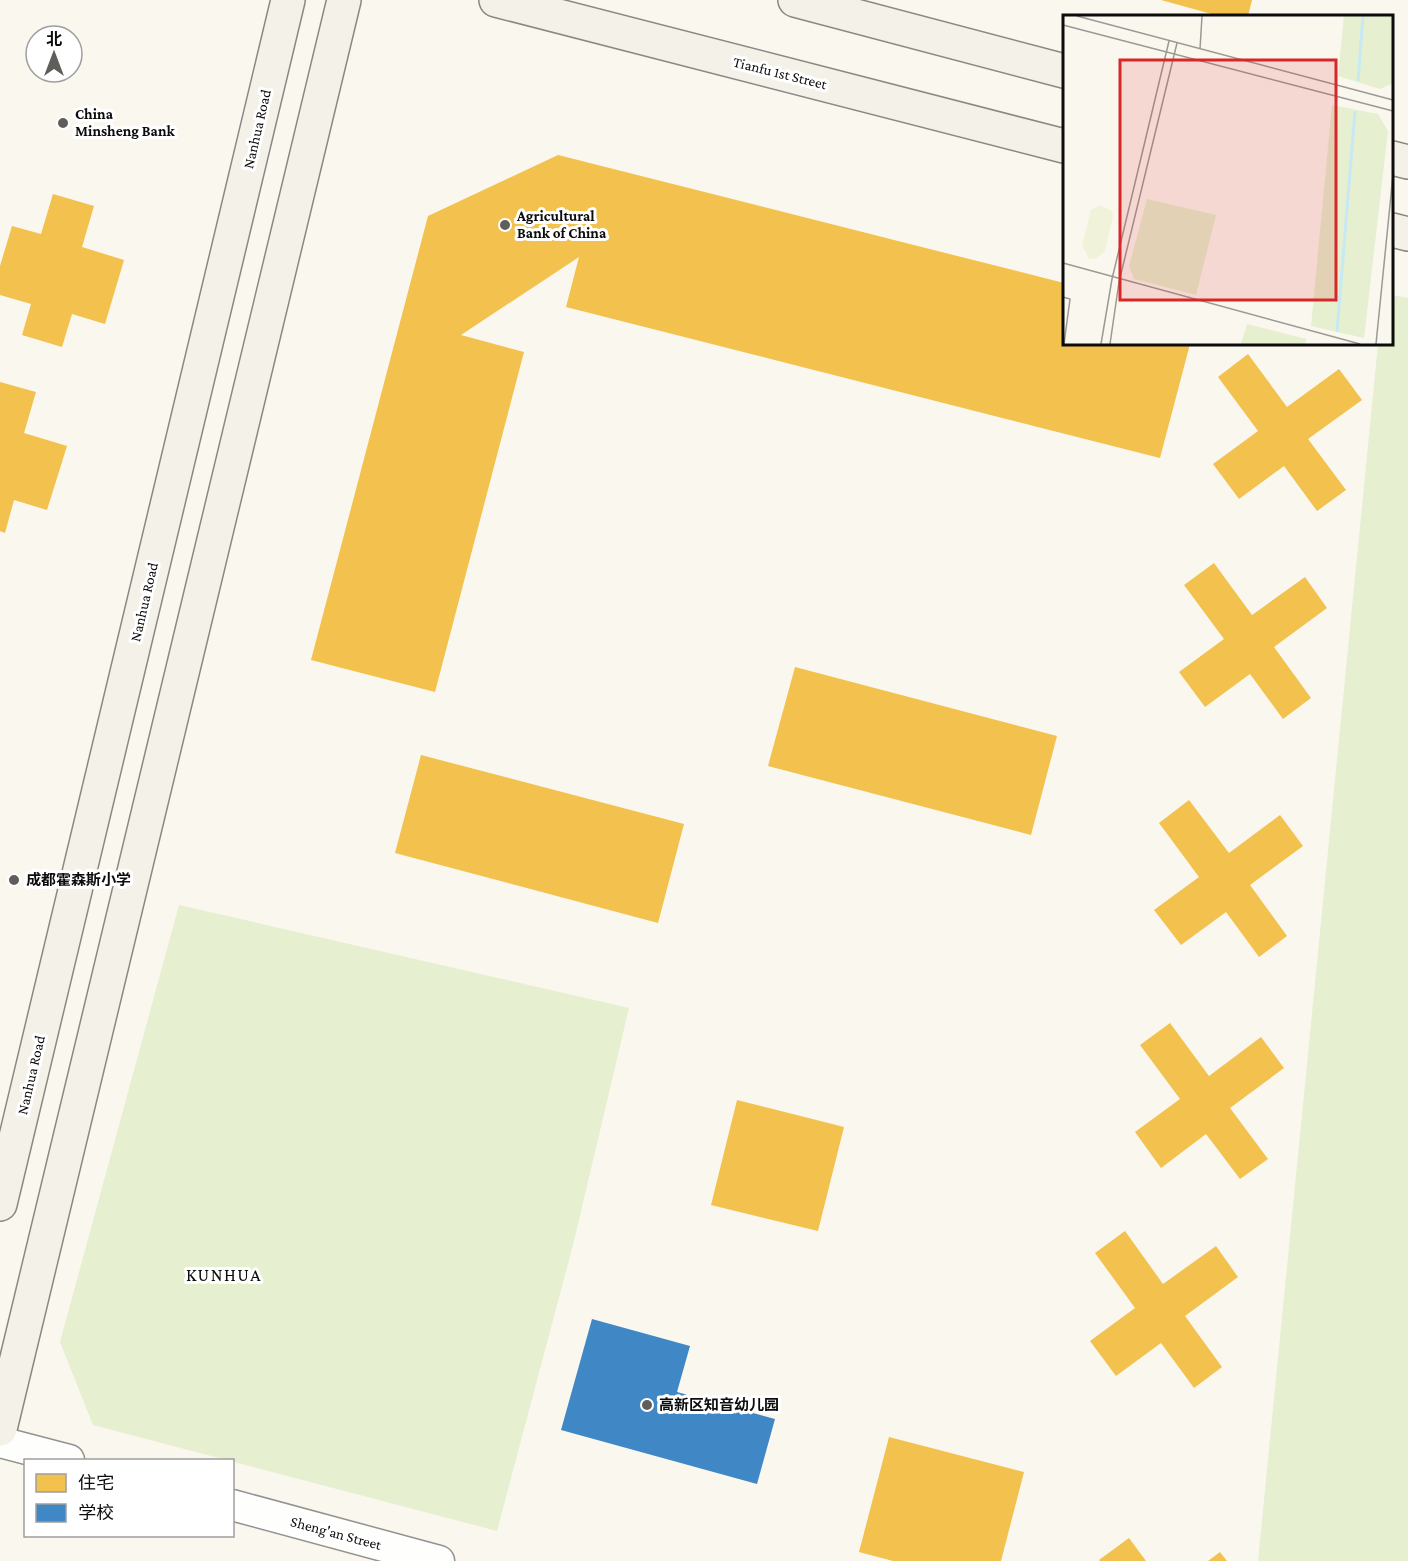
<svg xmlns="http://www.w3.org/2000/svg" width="1408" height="1561" font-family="'Crimson Pro','Noto Sans SC',serif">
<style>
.green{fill:#e6efcf}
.homes{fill:#f2c14e}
.schools{fill:#3f88c5}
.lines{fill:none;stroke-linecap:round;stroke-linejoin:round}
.street-casing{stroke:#93928e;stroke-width:33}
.secondary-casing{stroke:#8a8885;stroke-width:36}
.street{stroke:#fefefd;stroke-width:30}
.secondary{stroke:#f4f1e8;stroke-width:33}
.poi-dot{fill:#5f5e5b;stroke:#fff;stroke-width:2}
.labels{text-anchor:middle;stroke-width:6;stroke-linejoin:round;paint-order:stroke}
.street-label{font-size:15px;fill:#0c0c0c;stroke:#fff}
.poi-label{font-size:15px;font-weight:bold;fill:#0c0c0c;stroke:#fff;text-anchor:start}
.quarter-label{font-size:18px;letter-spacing:1.5px;fill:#0c0c0c;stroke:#fff}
.inset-river{fill:none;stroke:#c6eaf4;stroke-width:3}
.inset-road{fill:none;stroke:#9b9994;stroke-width:1.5}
.view{fill:#d62828;fill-opacity:0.15;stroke:#d62828;stroke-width:3}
.inset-edge{fill:none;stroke:#0c0c0c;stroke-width:3}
</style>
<rect width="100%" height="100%" fill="#faf7ef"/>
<!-- green -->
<path class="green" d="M1392,295L1408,298V1561H1258L1378,344H1392Z
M179,905L629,1008L574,1241L497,1531L93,1425L60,1342Z"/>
<!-- homes -->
<path class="homes" d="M1161,0H1252L1248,16H1219Z
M558,155L1064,283V344H1190L1160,458L566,307L579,257L461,335L524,352L435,692L311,660L428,216Z
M53,194L94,206L82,247L124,260L105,324L72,314L62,347L22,335L31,304L0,295V266L12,226L41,234Z
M1248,354L1287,407L1339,369L1362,400L1308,439L1346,490L1317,511L1284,466L1239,499L1213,464L1258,431L1218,377Z
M0,382L36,392L24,433L67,446L47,510L14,500L5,533L0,531Z
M1214,563L1252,615L1305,577L1327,608L1274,647L1311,698L1283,719L1250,674L1205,707L1179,672L1224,639L1184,585Z
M795,667L1057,736L1031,835L768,766Z
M421,755L684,824L658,923L395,853Z
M1189,800L1229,853L1280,815L1303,846L1250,885L1287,936L1259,957L1226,912L1181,945L1154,910L1199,877L1159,823Z
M1170,1023L1209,1076L1261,1037L1284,1068L1230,1108L1268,1159L1240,1179L1206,1134L1161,1168L1135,1132L1180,1099L1140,1045Z
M737,1100L844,1127L818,1231L711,1205Z
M1125,1231L1163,1284L1216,1246L1238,1277L1185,1316L1222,1367L1194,1388L1161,1343L1116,1376L1090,1341L1135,1308L1095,1253Z
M889,1437L1024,1472L1001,1561H893L859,1552Z
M1129,1538L1146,1561H1100L1099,1560Z
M1220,1552L1227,1561H1208Z"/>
<!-- schools -->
<path class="schools" d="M592,1319L690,1346L677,1392L775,1419L757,1484L561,1430Z"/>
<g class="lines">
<defs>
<path id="street" d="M0,1442L69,1460
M232,1505L439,1561"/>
<path id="secondary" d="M496,0L1064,146
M795,0L1064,71
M1392,158L1408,162
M1392,230L1408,234
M0,1204L288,0
M0,1429L344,0"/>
</defs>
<!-- street casing -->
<use href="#street" class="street-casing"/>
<!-- secondary casing -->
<use href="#secondary" class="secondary-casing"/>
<!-- street -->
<use href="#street" class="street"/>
<!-- secondary -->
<use href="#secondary" class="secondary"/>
</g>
<!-- markers -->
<g class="poi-dot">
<circle cx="63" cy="123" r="6"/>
<circle cx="505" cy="225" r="6"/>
<circle cx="14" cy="880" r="6"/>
<circle cx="647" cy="1405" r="6"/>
</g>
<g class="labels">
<!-- street labels -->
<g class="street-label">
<text transform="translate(780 73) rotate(14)" y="5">Tianfu 1st Street</text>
<text transform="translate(257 129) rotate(-77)" y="5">Nanhua Road</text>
<text transform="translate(144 602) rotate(-77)" y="5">Nanhua Road</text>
<text transform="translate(31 1075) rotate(-77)" y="5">Nanhua Road</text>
<text transform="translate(336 1533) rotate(15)" y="5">Sheng'an Street</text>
</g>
<!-- poi labels -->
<g class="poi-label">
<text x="75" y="119">China<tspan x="75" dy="17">Minsheng Bank</tspan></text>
<text x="517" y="221">Agricultural<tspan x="517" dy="17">Bank of China</tspan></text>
<text x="26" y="885">成都霍森斯小学</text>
<text x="659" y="1410">高新区知音幼儿园</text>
</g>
<!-- quarter labels -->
<g class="quarter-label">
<text x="224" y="1281">KUNHUA</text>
</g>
</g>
<!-- overview -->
<g transform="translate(1063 15)">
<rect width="330" height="330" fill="#faf7ef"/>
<path d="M281,1H330V68L317,74L275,61ZM269,90L315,99L325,116L301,323L248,311ZM84,184L153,200L133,280L71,264L66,251ZM184,309L243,324L242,329H178Z" fill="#e6efcf"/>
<path d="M37,190L49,196L50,201L42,236L32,244H26L19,230L28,195Z" fill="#f0f3d9"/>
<path class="inset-river" d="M295,66L300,1M274,317L292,96"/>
<path class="inset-road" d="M14,1L330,85M0,10L330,96M137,34L139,1M0,248L297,329M49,264L106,26M56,267L114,28M0,282L7,284L1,329M38,329L49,264M47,329L56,267M313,329L330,160"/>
<path class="view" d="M57,45H273V285H57Z"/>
<rect width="330" height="330" class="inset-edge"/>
</g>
<!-- legend -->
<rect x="24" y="1459" width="210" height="78" fill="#ffffff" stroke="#9e9e9e" stroke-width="1.5"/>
<rect x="36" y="1474" width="30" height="18" fill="#f2c14e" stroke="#9e9e9e" stroke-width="1.5"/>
<text x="78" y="1489" font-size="18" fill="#0c0c0c">住宅</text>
<rect x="36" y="1504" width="30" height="18" fill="#3f88c5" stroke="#9e9e9e" stroke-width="1.5"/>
<text x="78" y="1519" font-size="18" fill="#0c0c0c">学校</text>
<!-- north arrow -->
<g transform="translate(54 54)"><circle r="28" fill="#ffffff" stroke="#9e9e9e" stroke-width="1.5"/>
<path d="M0-4.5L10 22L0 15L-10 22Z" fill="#5f5e5b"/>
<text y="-9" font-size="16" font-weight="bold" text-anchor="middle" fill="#0c0c0c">北</text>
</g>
</svg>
